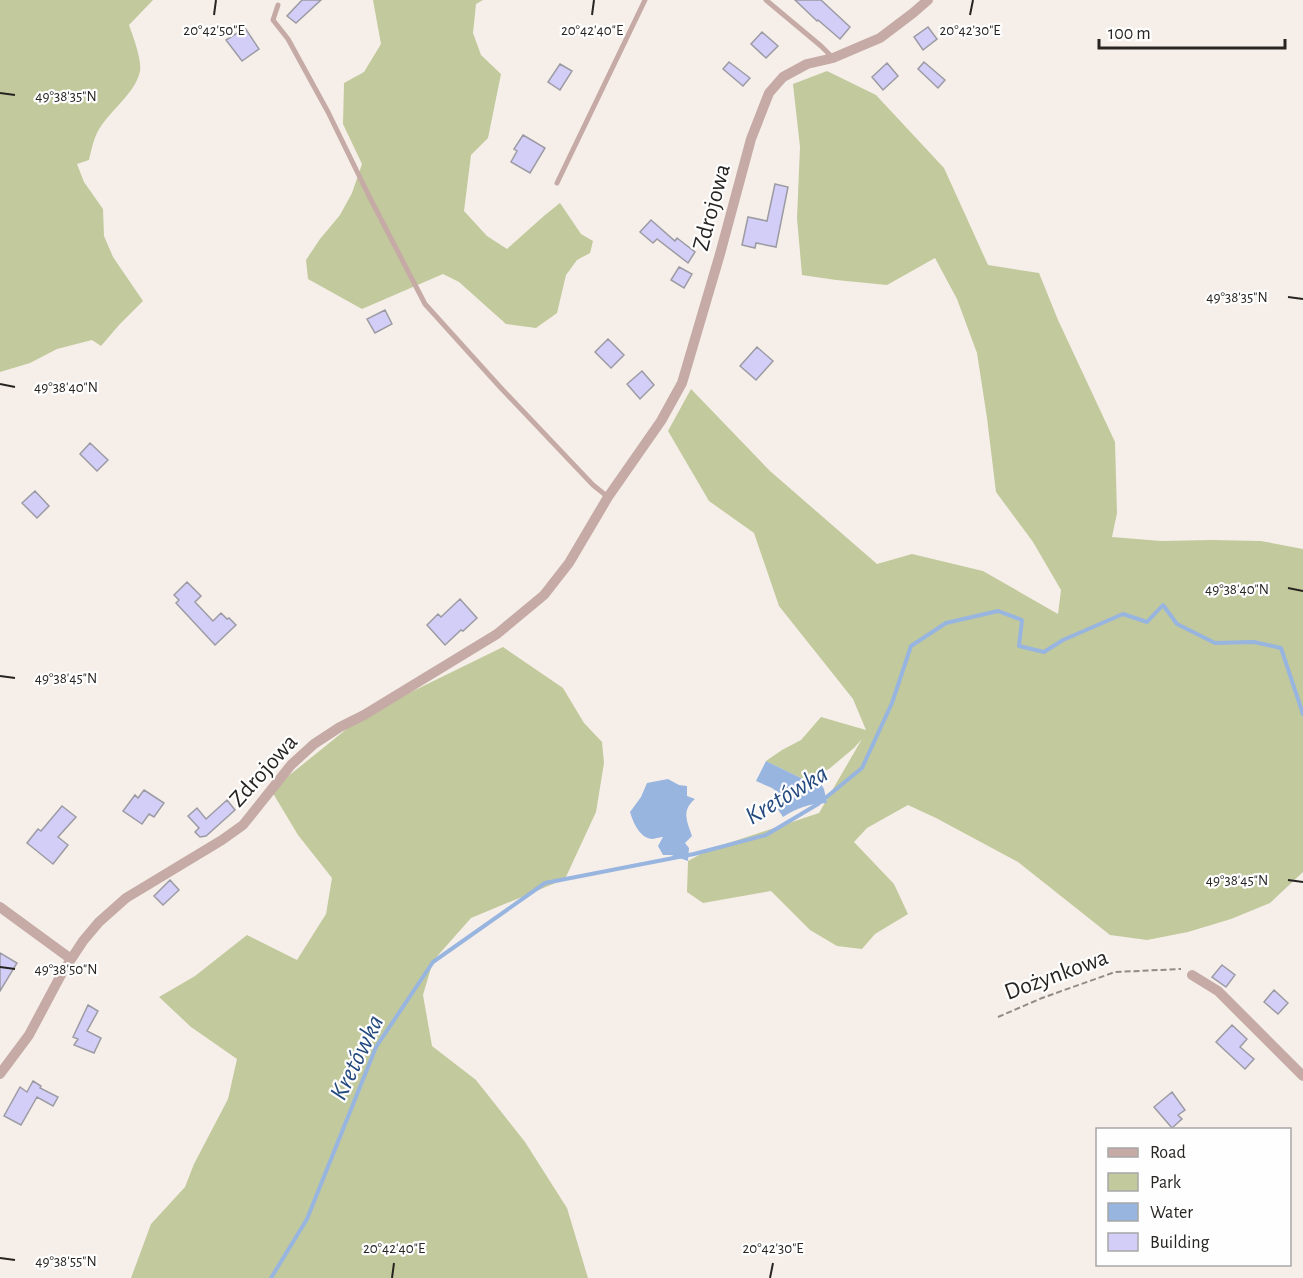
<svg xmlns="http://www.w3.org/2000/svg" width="1303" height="1278" font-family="'Alegreya Sans',sans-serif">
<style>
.green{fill:#c2c99c}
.water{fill:#98b5e0}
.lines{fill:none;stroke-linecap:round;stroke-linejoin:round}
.stream{stroke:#98b5e0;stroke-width:4}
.building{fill:#d3cef7;stroke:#9c9ba3;stroke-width:1.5}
.path{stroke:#908b87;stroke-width:2;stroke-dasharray:6 3;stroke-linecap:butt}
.lane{stroke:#c5aaa6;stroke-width:5}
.street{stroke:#c5aaa6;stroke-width:10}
.ticks{fill:none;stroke:#272422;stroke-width:2}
.labels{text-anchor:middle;stroke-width:4.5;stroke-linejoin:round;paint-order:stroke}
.street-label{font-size:24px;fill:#272422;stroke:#fefefe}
.water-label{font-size:26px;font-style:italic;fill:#244a7f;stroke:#fefefe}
.ticks-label{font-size:15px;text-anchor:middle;fill:#272422;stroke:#fefefe;stroke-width:4.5;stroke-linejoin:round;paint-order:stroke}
</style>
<rect width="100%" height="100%" fill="#f6efe9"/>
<!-- green -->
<path class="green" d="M0,0H153L129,25C133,36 142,60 140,71C135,95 108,111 97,133C93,141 91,152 89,160L77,164L84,182L103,209L104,236L113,257L143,301L119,325L101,346L92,340L57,349L30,363L0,372Z
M373,0H483L476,4L473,33L481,55L501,74L488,138L471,155L464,211L487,236L507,249L545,215L560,203L581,234L593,241L590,253L577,260L566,275L557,313L536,328L506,324L459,282L443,274L362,309L308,279L306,260L320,239L340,215L352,193L362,164L343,124L344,83L364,72L381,44Z
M827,71L876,95L944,168L988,265L1039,273L1058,320L1115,442L1117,513L1112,537L1161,541L1212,540L1261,541L1303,549V872L1270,903L1231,919L1188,932L1147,940L1110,935L1018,862L936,818L908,805L867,828L854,842L894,884L908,914L875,934L862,949L837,946L810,930L771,891L703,903L687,892L688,861L708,850L819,813L862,739L854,748L829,769L805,780L766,761L782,750L801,740L821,717L866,730L853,699L779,606L754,533L709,501L668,431L691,389L770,471L877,564L912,554L983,571L1058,614L1061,590L1033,542L996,492L987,418L977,353L957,299L935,258L887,285L836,280L802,275L797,218L800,147L793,84Z
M503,647L563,688L584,723L602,742L604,763L596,812L565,879L471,918L433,961L423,995L432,1046L476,1080L525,1142L567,1208L588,1278H131L151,1224L185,1187L194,1164L228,1099L237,1059L191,1027L159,997L195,976L247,935L297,960L326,914L332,878L298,835L271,790L364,715Z"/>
<!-- water -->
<path class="water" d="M766,761L805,780L819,781L824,789L827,803C808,804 799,807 783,817L775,805L782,796L772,788L756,781Z
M668,779L679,785L687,786V796L695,799C681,811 687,821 692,836L685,843L689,848L688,861L671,855H663L658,846L663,837C660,837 657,838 653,839C640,839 633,822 630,812L641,797L647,783Z"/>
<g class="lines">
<!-- stream -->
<path class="stream" d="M271,1278L307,1219L376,1047L433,962L545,883L694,854L766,835L818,804L862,768L892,703L911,646L946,623L998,611L1022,620L1019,646L1044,652L1063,640L1123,614L1147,622L1163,605L1177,624L1215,643L1254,642L1281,648L1303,714"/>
</g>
<!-- building -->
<path class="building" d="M302,0H321L296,23L287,16Z
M795,0H821L850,27L840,39L818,20L817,21Z
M928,27L937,39L923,50L914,37Z
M245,28L259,49L242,61L226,40Z
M762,32L778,46L766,58L751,44Z
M729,62L750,78L743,86L723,69Z
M924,62L945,80L938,88L918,69Z
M887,63L898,76L883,90L872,77Z
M560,64L572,71L560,90L548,82Z
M523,135L545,148L530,173L511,162L517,151L514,149Z
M775,184L788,187L776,247L756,243L755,248L742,245L748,217L767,221Z
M651,220L675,241L677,238L695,252L688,263L657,239L653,243L640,232Z
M679,267L692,274L684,288L671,280Z
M385,310L392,324L375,333L367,319Z
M608,339L624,355L611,368L595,352Z
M757,347L773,361L756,380L740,366Z
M642,371L654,385L640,399L627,384Z
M90,443L108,460L97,471L80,454Z
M35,491L49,506L37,518L22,503Z
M187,582L201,596L195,602L213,621L221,613L227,619L229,618L236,625L215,645L176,603L179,600L174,595Z
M460,599L477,618L463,631L461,630L445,645L427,625L438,614L441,617Z
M144,790L164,803L154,817L149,814L142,824L123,811L135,795L138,798Z
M227,800L235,810L206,836L200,837L195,832L199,828L188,816L197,808L206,819Z
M62,806L76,817L58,837L68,845L53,864L27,843L38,829L41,831Z
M170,880L179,890L163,905L154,896Z
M0,953L17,963L0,991Z
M1222,965L1235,975L1226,987L1212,977Z
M1274,990L1288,1003L1278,1014L1264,1002Z
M88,1005L98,1011L87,1031L101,1038L94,1053L74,1045L78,1039L73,1037Z
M1232,1025L1247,1039L1240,1047L1254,1059L1245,1069L1216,1042Z
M33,1081L41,1086L40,1088L58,1097L53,1106L37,1097L21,1125L4,1116L20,1087L27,1092Z
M1172,1092L1185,1110L1178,1115L1182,1119L1172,1128L1154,1107Z"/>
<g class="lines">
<!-- path -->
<path class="path" d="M998,1017L1042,998L1115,972L1181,969"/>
<!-- lane -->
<path class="lane" d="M766,0L821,46L833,58
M278,5L273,20L288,39L328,112L369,196L425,304L500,387L593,485L608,497
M557,183L645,0"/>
<!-- street -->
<path class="street" d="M0,907L71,959
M1192,975L1218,991L1303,1076
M0,1074L29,1035L62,973L83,941L99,922L126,898L222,840L243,825L291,765L314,744L340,727L364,715L497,634L544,595L569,563L608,497L661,421L682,383L720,254L751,139L769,93L783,77L807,64L833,58L880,38L913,13L928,0"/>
</g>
<!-- ticks -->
<path class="ticks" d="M214,15L216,0M592,15L594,0M970,15L973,0M0,93L15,95M1288,297L1303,299M0,384L15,387M1288,588L1303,591M0,676L15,678M1288,880L1303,882M0,967L15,969M0,1258L15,1260M392,1278L394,1263M770,1278L773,1263"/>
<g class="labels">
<!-- street labels -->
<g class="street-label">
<text transform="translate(711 207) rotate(-75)" y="8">Zdrojowa</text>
<text transform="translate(263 770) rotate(-48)" y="8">Zdrojowa</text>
<text transform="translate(1056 974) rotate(-20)" y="8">Dożynkowa</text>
</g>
<!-- water labels -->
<g class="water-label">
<text transform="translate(786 794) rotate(-31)" y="9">Kretówka</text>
<text transform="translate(356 1057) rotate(-64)" y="9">Kretówka</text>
</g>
</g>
<g class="ticks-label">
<text x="214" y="35">20°42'50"E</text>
<text x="592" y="35">20°42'40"E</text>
<text x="970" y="35">20°42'30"E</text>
<text x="66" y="101">49°38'35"N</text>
<text x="1237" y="302">49°38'35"N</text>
<text x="66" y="392">49°38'40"N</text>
<text x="1237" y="594">49°38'40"N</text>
<text x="66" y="683">49°38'45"N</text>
<text x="1237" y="885">49°38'45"N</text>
<text x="66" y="974">49°38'50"N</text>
<text x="394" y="1253">20°42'40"E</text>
<text x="773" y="1253">20°42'30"E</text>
<text x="66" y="1266">49°38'55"N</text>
</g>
<!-- legend -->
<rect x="1096" y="1128" width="195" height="138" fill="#fefefe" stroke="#a8a7a6" stroke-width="1.5"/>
<rect x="1108" y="1148" width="30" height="9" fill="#c5aaa6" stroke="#a8a7a6" stroke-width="1.5"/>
<text x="1150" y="1158" font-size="18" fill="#272422">Road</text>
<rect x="1108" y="1173" width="30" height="18" fill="#c2c99c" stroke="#a8a7a6" stroke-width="1.5"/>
<text x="1150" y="1188" font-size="18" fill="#272422">Park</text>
<rect x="1108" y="1203" width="30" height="18" fill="#98b5e0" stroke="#a8a7a6" stroke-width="1.5"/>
<text x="1150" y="1218" font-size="18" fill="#272422">Water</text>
<rect x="1108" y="1233" width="30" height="18" fill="#d3cef7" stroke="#a8a7a6" stroke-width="1.5"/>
<text x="1150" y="1248" font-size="18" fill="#272422">Building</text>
<!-- scale -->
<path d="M1099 39v9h186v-9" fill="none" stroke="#272422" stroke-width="3"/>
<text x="1108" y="39" font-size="18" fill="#272422" stroke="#fefefe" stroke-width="4.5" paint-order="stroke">100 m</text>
</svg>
